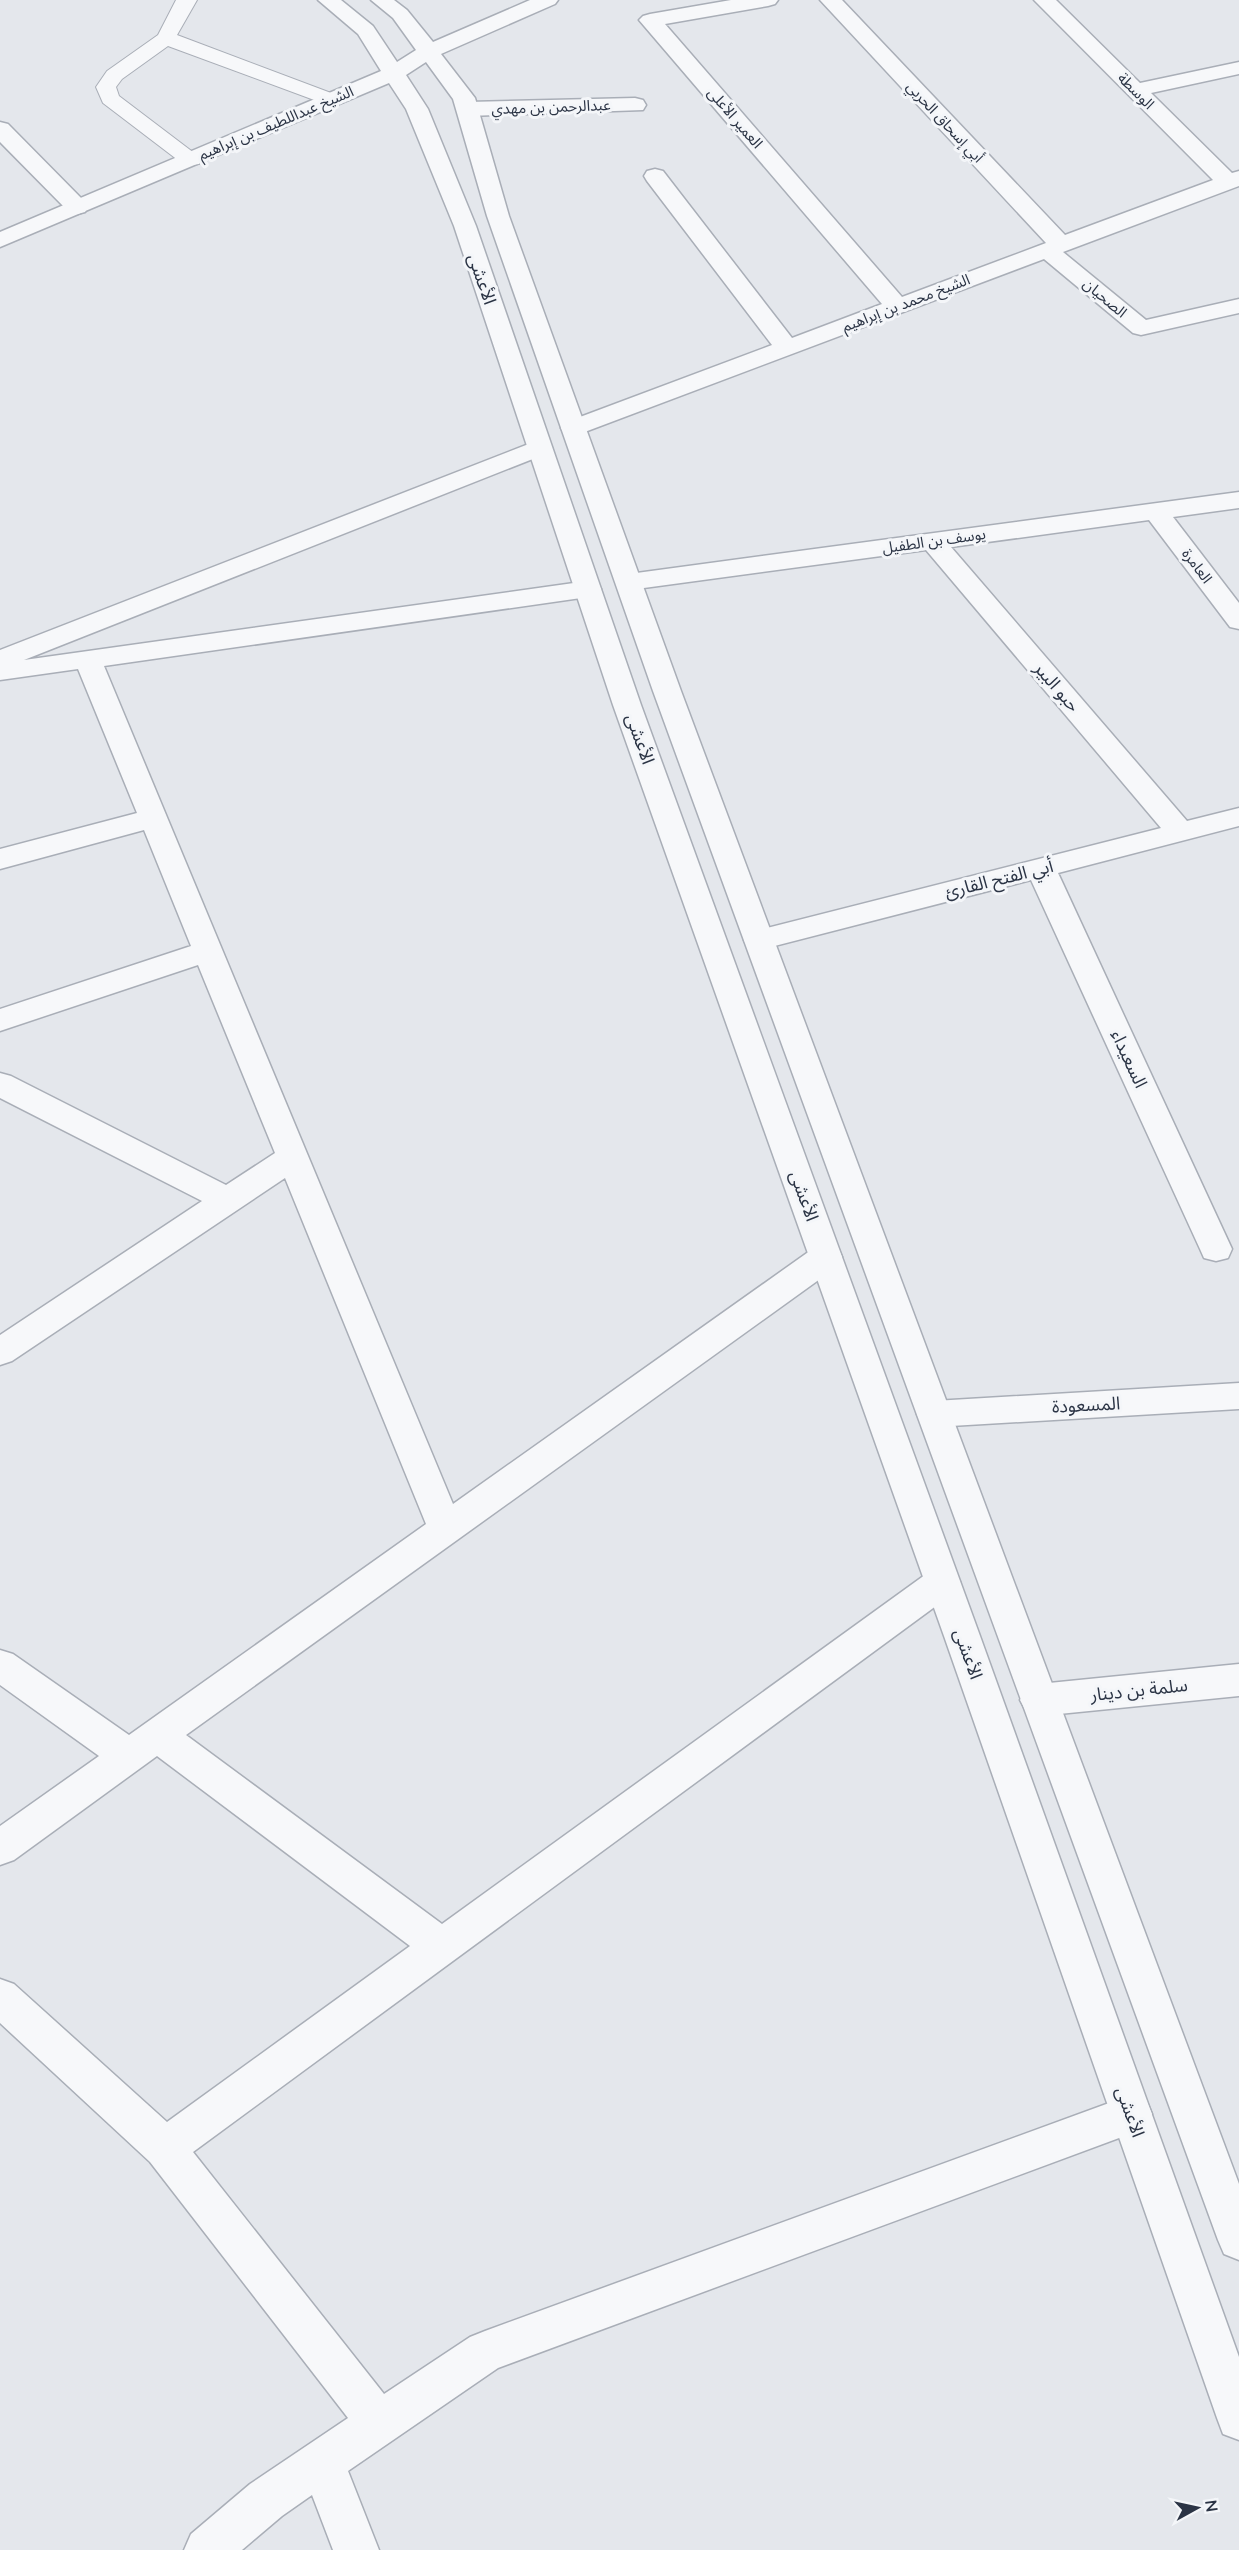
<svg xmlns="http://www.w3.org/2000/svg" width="1239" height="2550" font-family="'Nunito Sans','Noto Sans Arabic',sans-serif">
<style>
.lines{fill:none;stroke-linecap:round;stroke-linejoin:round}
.service-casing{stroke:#a9aeb7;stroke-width:2}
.minor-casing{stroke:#a9aeb7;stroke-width:3}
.tertiary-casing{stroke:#a9aeb7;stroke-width:3}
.service{fill:#f7f8fa;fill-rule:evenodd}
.minor{fill:#f7f8fa;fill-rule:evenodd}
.tertiary{fill:#f7f8fa;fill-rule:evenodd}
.labels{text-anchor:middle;stroke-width:6;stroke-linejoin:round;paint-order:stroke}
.far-street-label{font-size:15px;fill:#2b3445;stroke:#f4f6f9}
.street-label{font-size:18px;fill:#2b3445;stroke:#f4f6f9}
</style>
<rect width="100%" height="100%" fill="#e4e7ec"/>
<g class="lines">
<defs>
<path id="service" d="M176,0H197L177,35L339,96L342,100L339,104L332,106L325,104L168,46L122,79L116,87L119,96L202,159L199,164L191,165L183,164L103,103L96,87L107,71L158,35Z"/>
<path id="minor" d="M731,0H778L775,4L768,6L665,24L902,297L1046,243L820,0H842L1065,235L1213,180L1034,0H1056L1140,83L1239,62V74L1151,93L1232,173L1239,171V186L1063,252L1146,320L1239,299V313L1141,335L1133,333L1044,259L582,433L573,435L564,433L561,428L564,423L772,345L647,181L644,176L647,171L655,169L663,171L792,338L882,304L639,20L643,16L650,14Z
M635,98L643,100L646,105L643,110L468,116L460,114L457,109L460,104L468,102Z
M0,122L8,124L85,202L88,207L85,212L77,214L69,212L0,142Z
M539,440L548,443L552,448L548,453L24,660L588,581L597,583L601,589L597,595L588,597L104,666L453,1504L814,1248L826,1245L838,1248L842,1257L838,1266L186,1735L442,1924L929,1572L942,1567L955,1572L960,1582L955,1592L193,2152L384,2394L470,2337L485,2331L1131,2095L1146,2100L1152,2114L1146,2128L498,2368L348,2471L379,2550H333L312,2495L282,2516L242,2550H184L191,2534L250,2484L348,2418L150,2162L0,2023V1979L14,1984L167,2122L410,1946L157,1756L14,1860L0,1865V1826L99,1756L0,1685V1650L13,1654L129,1735L426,1524L285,1178L12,1361L0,1365V1335L202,1201L0,1098V1073L11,1076L226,1185L275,1153L198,965L0,1031V1009L191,946L144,830L0,869V849L137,813L78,669L0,680V650Z
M1239,492V508L1173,517L1239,603V629L1230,627L1149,520L951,547L1187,821L1239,808V826L1058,873L1232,1249L1228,1258L1216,1261L1204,1258L1200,1249L1031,880L759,950L748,947L744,940L748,933L759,930L1161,828L926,550L629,590L620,588L616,582L620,576L629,574Z
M1239,1383V1409L934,1427L922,1424L917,1414L922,1404L934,1401Z
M1239,1664V1696L1039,1716L1026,1711L1020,1700L1026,1689L1039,1684Z"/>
<path id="tertiary" d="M318,0H341L373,26L397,62L416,50L393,18L371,0H394L407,10L433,42L530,0H558L555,4L441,54L475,98L509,216L681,691L1239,2184V2260L1224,2254L1218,2240L653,691L487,216L453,99L426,62L406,75L428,109L476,226L641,705L980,1636L1239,2357V2440L1223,2434L1217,2418L944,1636L613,705L454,226L406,109L389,83L0,247V232L381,71L358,34Z"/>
</defs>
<!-- service casing -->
<use href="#service" class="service-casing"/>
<!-- minor casing -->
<use href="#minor" class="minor-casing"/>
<!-- tertiary casing -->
<use href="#tertiary" class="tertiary-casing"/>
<!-- service -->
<use href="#service" class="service"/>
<!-- minor -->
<use href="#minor" class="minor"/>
<!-- tertiary -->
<use href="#tertiary" class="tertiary"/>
</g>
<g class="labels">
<!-- far-street labels -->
<g class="far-street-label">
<text transform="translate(1136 91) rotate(45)" y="5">الوسطة</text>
<text transform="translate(551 107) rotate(-2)" y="5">عبدالرحمن بن مهدي</text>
<text transform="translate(735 118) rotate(49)" y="5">العمير الأعلى</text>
<text transform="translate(945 122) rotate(47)" y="5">أبي إسحاق الحربي</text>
<text transform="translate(276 123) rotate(-23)" y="5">الشيخ عبداللطيف بن إبراهيم</text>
<text transform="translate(1105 298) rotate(40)" y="5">الصحيان</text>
<text transform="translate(906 303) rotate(-21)" y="5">الشيخ محمد بن إبراهيم</text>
<text transform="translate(934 541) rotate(-8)" y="5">يوسف بن الطفيل</text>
<text transform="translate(1197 566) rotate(53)" y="5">العامرة</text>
</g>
<!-- street labels -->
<g class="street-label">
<text transform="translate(482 279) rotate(71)" y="6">الأعشى</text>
<text transform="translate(1057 687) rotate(49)" y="6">حبو البير</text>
<text transform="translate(640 739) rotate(70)" y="6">الأعشى</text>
<text transform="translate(999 879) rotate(-14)" y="6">أبي الفتح القارئ</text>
<text transform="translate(1129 1059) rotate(65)" y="6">السعيداء</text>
<text transform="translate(804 1196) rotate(70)" y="6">الأعشى</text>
<text transform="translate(1086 1405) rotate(-3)" y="6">المسعودة</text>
<text transform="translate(968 1654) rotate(70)" y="6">الأعشى</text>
<text transform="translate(1139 1690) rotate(-6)" y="6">سلمة بن دينار</text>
<text transform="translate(1130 2112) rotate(70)" y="6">الأعشى</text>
</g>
</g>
<!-- north arrow -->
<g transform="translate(1197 2508) rotate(82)" stroke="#f4f6f9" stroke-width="4.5" paint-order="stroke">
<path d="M0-4.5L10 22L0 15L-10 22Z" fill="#2b3445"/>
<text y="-9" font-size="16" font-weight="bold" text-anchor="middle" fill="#2b3445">N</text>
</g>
</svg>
